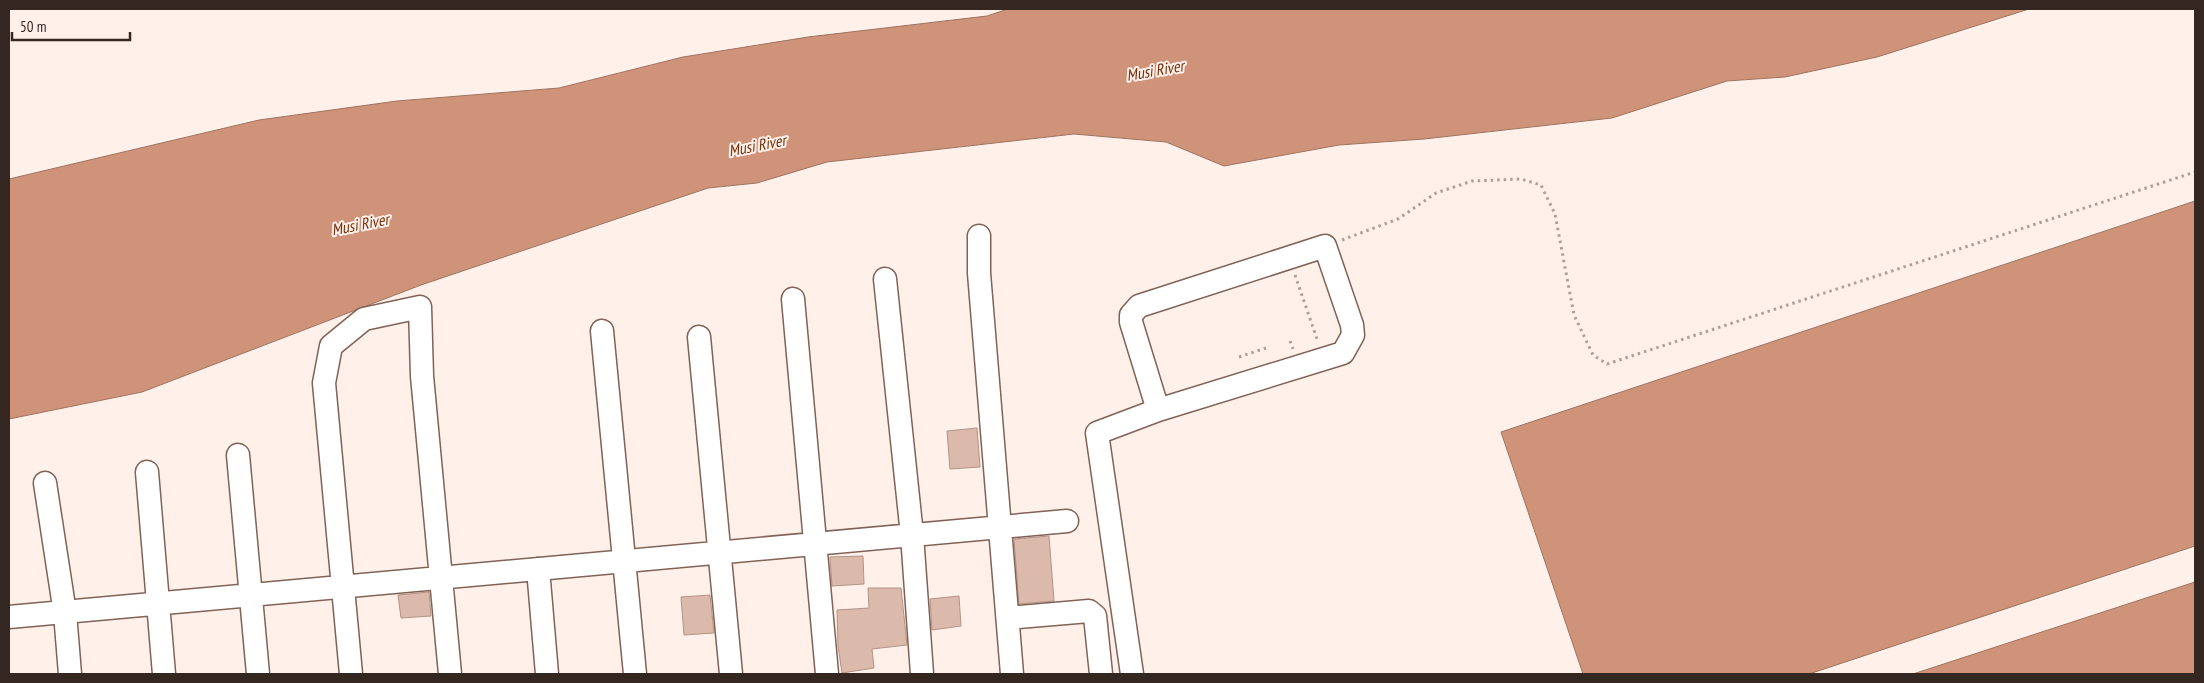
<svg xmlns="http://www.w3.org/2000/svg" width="2204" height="683" font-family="'PT Sans Narrow',sans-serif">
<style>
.water{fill:#cf937a;stroke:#a07360}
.building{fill:#dbb9ab;stroke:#b39385}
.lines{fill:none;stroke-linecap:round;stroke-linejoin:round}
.minor-casing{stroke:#806256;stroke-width:25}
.path{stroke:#ad9f99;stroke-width:3;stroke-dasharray:2.5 4;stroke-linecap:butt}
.minor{stroke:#fff;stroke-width:22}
.labels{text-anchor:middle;stroke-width:4;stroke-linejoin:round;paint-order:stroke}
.water-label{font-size:16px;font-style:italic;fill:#772f09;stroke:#fff0ea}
</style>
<rect width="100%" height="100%" fill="#fff0ea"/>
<!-- water -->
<path class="water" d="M1008,9H2029L1877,57L1785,77L1727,81L1612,118L1424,139L1339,145L1224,166L1166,142L1074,134L827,162L757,183L708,188L421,285L142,392L9,419V179L259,120L397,101L559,88L683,57L808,37L987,16Z
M2195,201V546L1809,674H1583L1501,432Z
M2195,582V674H1913Z"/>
<!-- building -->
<path class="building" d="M977,428L980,467L950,469L947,431Z
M1049,536L1054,601L1019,604L1014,539Z
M863,556L864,584L832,586L830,557Z
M868,588H901L907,645L872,649L874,668L842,673L838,646L837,610L869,608Z
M429,592L431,616L401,618L398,595Z
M710,595L714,633L684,635L681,597Z
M959,596L961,626L932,630L930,599Z"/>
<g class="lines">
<defs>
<path id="minor" d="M979,236V273L1012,674
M885,279L912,535L922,674
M793,299L827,674
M602,331L635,674
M699,337L731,674
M238,455L258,674
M147,472L164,674
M45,483L65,613L70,674
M538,569L547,674
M9,617L1067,521
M1008,618L1089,611L1095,616L1101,674
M351,674L324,383L331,346L364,319L420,307L422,376L450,674
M1132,674L1097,433L1158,410L1343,353L1353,335L1352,325L1325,246L1139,306L1131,315V322L1158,410"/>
</defs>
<!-- minor casing -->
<use href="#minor" class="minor-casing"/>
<!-- path -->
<path class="path" d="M1342,240L1398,219L1436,193L1472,181L1521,179L1541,185L1555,214L1574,315L1593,355L1607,364L2195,172
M1295,275L1318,342
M1290,341L1293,349
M1239,357L1269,347"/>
<!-- minor -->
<use href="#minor" class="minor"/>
</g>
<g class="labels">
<!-- water labels -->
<g class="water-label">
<text transform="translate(1155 70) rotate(-10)" y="6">Musi River</text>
<text transform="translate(757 145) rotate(-11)" y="6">Musi River</text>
<text transform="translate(360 224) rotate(-11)" y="6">Musi River</text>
</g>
</g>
<!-- border -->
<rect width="2204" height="683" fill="none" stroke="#342722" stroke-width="20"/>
<!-- scale -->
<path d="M12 32v8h118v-8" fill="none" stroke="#342722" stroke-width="2.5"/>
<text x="20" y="32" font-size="15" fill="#342722" stroke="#fff0ea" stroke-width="4" paint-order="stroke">50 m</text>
</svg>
